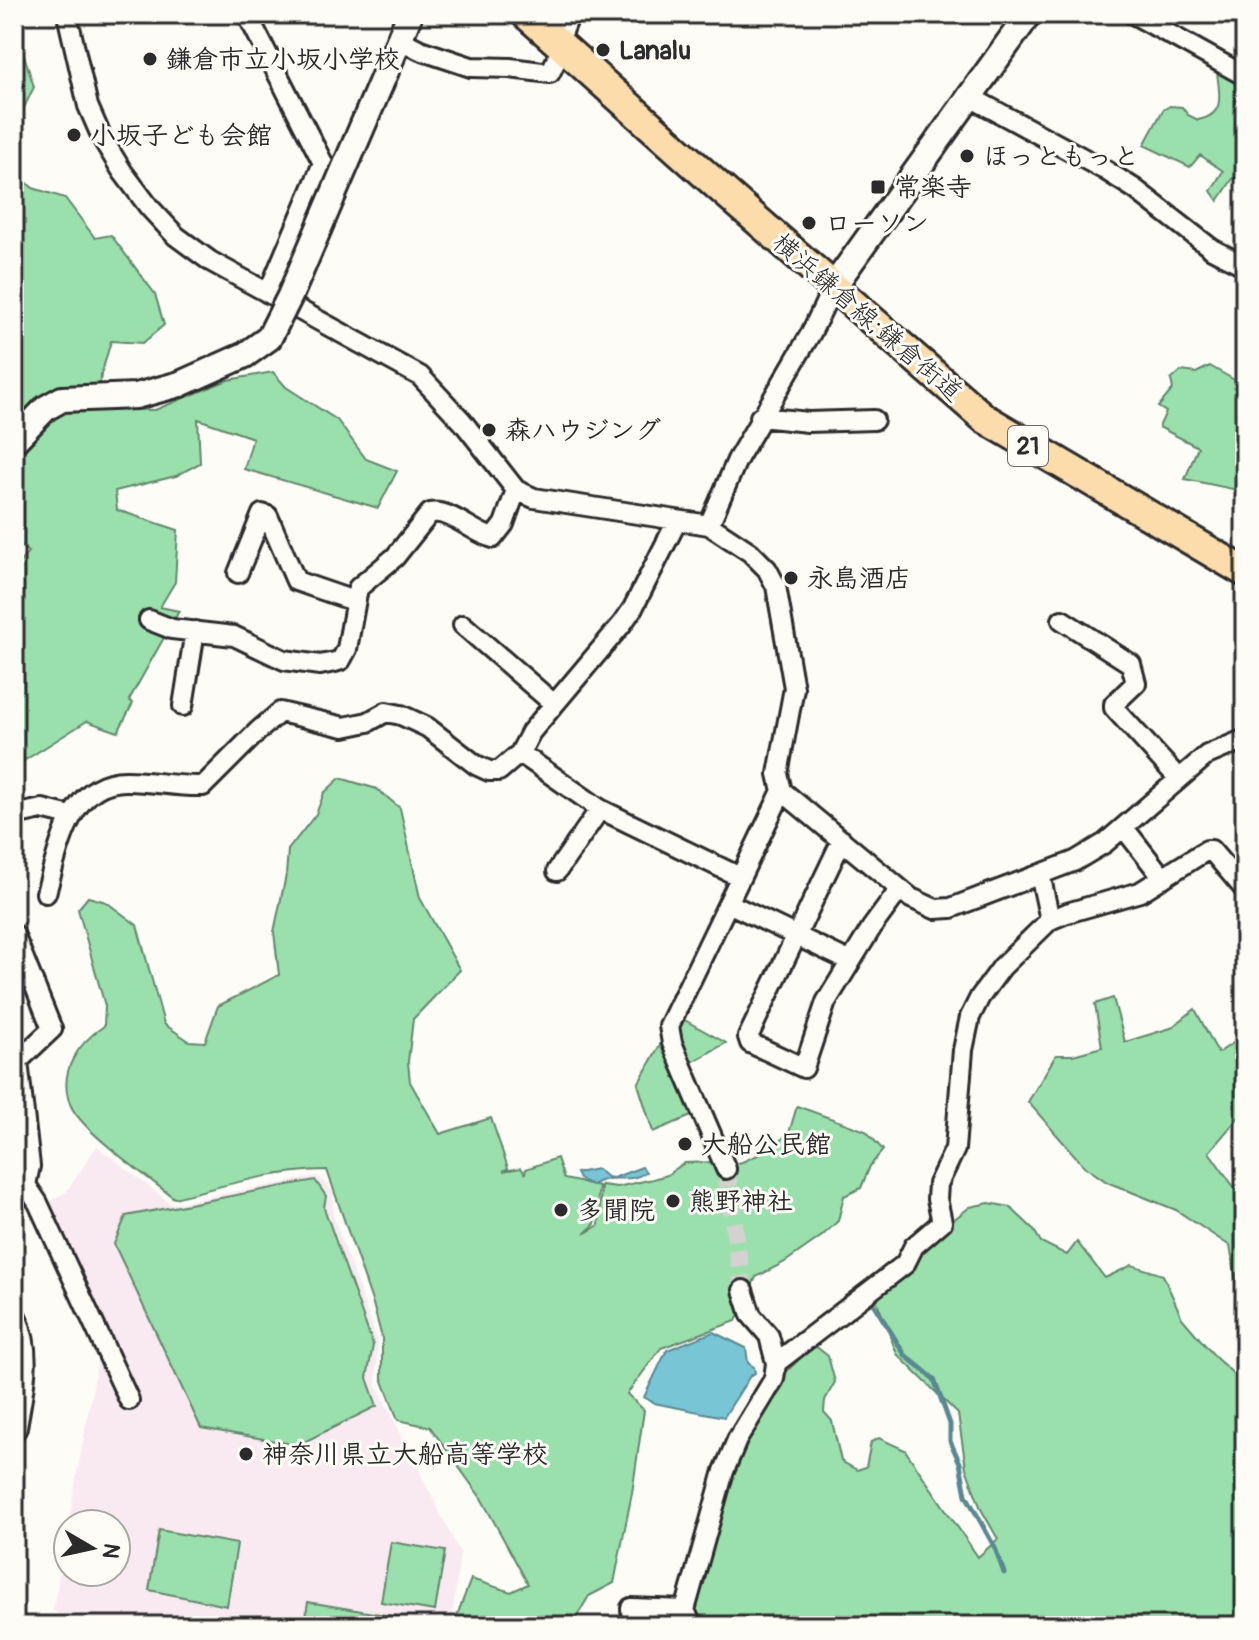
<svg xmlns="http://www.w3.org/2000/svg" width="1259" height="1640" font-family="Pangolin,'Klee One',sans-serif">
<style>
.built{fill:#f9eaf1}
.green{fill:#9ae0ac;stroke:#62866c;stroke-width:2}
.water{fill:#78c6d5;stroke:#598891;stroke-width:2}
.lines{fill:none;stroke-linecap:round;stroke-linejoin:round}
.stream{stroke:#598891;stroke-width:5}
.street-tunnel{stroke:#d3d2ce;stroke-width:18;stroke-dasharray:18 9;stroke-linecap:butt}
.street-casing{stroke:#2b2b2b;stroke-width:24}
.secondary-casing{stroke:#2b2b2b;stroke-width:30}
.primary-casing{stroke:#2b2b2b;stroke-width:34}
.street{stroke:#fdfcf7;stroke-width:18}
.secondary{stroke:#fdfcf7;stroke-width:24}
.primary{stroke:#fddcac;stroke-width:28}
.secondary-bridge-casing{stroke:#2b2b2b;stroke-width:30;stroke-linecap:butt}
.secondary-bridge{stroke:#fdfcf7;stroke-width:24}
.poi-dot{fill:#2b2b2b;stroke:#fdfcf7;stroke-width:3}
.labels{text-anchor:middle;stroke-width:6;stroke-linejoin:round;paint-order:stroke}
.shield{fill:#fdfcf7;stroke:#6a6a68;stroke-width:2}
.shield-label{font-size:24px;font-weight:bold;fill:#2b2b2b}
.poi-label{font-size:26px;font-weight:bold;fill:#2b2b2b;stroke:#fdfcf7;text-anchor:start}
.street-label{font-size:26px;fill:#2b2b2b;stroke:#fdfcf7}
</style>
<rect width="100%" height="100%" fill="#fdfcf7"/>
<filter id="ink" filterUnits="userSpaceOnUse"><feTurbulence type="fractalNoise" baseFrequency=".0125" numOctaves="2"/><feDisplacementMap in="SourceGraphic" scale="16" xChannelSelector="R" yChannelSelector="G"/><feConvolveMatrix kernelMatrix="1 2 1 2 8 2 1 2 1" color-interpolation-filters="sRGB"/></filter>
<g filter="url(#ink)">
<!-- built -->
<path class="built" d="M97,1146L171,1204L318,1176L334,1192L332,1212L378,1343L376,1384L460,1553L451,1626H77L53,1610L68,1525V1572H116V1524H68L99,1354L36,1210L67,1191Z"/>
<!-- green -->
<path class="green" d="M14,23L34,87L14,128Z
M1222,71L1245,82V184L1234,177L1218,201L1211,191L1223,171L1200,155L1190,167L1144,145L1163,110L1170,106L1182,107L1188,115L1198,120C1225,115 1220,96 1217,73Z
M14,136L22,158V179L33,188L65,198L95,238L111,235L155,294L164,325L143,343L111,341L101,375L96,409L155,410L228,380L273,372L286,387L337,420L366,459L397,471L378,508L244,469L253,438L198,419L200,463L176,476L115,491L117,510L178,530L175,582L160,607L179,611L129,700L133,703L118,732L87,721L14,767V570L28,552L14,541Z
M1210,366L1245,386V486L1239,487L1237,490L1185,479L1198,447L1159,427L1166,412L1158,407L1173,389L1171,380L1181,371L1196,373Z
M340,778L377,789L400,808L420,898L460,970L413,1019L408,1062L410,1082L440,1134L491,1118L508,1168L503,1171L521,1168L525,1173L526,1169L557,1158L564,1179L599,1186L595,1224L584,1234L599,1225L601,1185L617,1187L653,1179L667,1175L684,1163L716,1162L730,1165L742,1162L769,1150L789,1133L797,1106L866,1131L883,1150L870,1166L861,1188L844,1196L838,1221L822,1236L785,1262L756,1277L736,1321L661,1348L627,1394L644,1410L632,1493L614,1583L589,1596L571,1626H453L471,1579L511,1592L528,1584L481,1498L430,1427L398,1420L382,1378V1338L373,1304L327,1170C270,1171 228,1185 174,1198C150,1179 82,1131 71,1106C57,1073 77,1044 104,1026L105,1006L78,909L88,897L106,902L137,925L164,1024L189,1041L205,1042L218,1006L279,975L274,932L286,875L288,850L316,814L324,793Z
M1113,998L1125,1042L1171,1028L1195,1009L1218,1053L1245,1035V1110L1209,1152L1239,1194L1245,1197V1292L1237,1284L1230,1246L1176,1210L1107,1182L1084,1166L1028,1102L1056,1055H1073L1102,1047L1095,1004Z
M681,1018L726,1043L690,1063L675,1029Z
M661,1043L694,1115L653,1132L638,1084Z
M315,1180L326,1196L324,1208L373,1345L367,1378L377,1406L298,1445L201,1428L114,1244L126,1216Z
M989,1203L1010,1207L1033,1229L1041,1242L1067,1255L1077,1242L1105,1278L1132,1265L1163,1275L1182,1318L1217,1359L1245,1384V1626H682L689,1613L732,1468L755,1423L780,1392L787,1371L814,1345L828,1356L835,1382L825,1400L824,1412L832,1421L841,1461L857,1470L866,1467L871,1442L879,1438L905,1450L978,1557L998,1539L981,1509L966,1468L958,1414L897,1354L873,1291L922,1244L970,1207Z
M159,1530L237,1544L227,1606L149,1590Z
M391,1542L445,1551L435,1611L381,1602Z
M308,1602L398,1617L397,1626H304Z"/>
<!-- water -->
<path class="water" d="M642,1167L646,1172C632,1182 621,1177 606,1179C601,1180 597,1183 592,1185L579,1179L576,1173L597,1169L607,1177L613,1178Z
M713,1332L746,1348L748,1363L754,1367L755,1373L750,1376L724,1417L654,1403L644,1397L667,1350Z"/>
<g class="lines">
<!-- stream -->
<path class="stream" d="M871,1300L905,1355L934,1379L950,1424V1441L960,1463L966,1495L995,1548L1004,1573"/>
<!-- street-tunnel -->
<path class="street-tunnel" d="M726,1169L743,1290"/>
<defs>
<path id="street" d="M67,14L88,106L102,138L122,171L149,207L176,236L210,261L420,376L462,421L516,490L534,498L709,525L750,552L767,569L776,586L794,688L778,774L782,791L911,898L935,909L951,908L1075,861L1105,843L1207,755L1245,739
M247,14L323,163L268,293
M1133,14L1245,76
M399,39L420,50L471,67L510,68L550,73L562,48
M558,44L570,14
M970,97L1105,170L1135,189L1212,249L1245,266
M760,417L808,422L874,420
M709,525L737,460L811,333L833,287
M238,573L262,514L268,516L296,581L354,601
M149,620L172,629L234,636L284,660L320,665L335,662L341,660L347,649L358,588L395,557L430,513C450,509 473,533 493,538L504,524L516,490
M1062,620L1131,664L1136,683L1114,704V708L1179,779
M463,625L554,704
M183,706L195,631
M520,753L600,809L740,877
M14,815L42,809L70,816
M1124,828L1163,878
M842,840L748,1037L750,1043L804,1068L826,1002L872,927L900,889
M557,871L600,809
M1040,874L1050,920
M46,893C59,850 69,780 127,781C153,781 177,787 203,786L258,731L280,712L344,727L368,722L386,712L401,715L427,727L476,765L489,771H499L520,753L531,732L622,624L633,608L677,521
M728,903L849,961
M14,934L52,1029L18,1061L30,1166L26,1185
M726,1169L672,1043L669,1026L782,791
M14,1175L26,1185L38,1203L129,1400
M776,1363L905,1264L914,1246L942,1222L937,1199L938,1184L955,1149L963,1050L970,1017L980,997L1002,967L1050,920L1067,913L1140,892L1207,850H1211L1245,890
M632,1626L631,1608L685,1610
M692,1626L685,1610L724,1471L737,1440L774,1379L776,1363L769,1336L751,1315L743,1290"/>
<path id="secondary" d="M386,71L410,14
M833,287L1029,14
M14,441L46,408L62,399L136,396L180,384
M14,1319C30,1354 20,1390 14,1427"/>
<path id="primary" d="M526,14L718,186L984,418L1245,572"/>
</defs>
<!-- street casing -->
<use href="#street" class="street-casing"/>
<!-- secondary casing -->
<use href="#secondary" class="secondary-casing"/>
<!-- primary casing -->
<use href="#primary" class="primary-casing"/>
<!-- street -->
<use href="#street" class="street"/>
<!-- secondary -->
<use href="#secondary" class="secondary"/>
<!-- primary -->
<use href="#primary" class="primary"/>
<defs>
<path id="secondary-bridge" d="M180,384L245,355L269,338L290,296L386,71"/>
</defs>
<!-- secondary-bridge casing -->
<use href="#secondary-bridge" class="secondary-bridge-casing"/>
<!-- secondary-bridge -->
<use href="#secondary-bridge" class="secondary-bridge"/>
</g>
</g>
<!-- markers -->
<g class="poi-dot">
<circle cx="603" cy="50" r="8"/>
<circle cx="150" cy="59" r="8"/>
<circle cx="74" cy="135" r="8"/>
<circle cx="967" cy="156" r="8"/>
<rect x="870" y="179" width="16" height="16" rx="4"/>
<circle cx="809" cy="223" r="8"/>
<circle cx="489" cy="430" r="8"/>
<circle cx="791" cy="578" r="8"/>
<circle cx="685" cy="1144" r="8"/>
<circle cx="673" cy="1201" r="8"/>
<circle cx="561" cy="1210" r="8"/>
<circle cx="246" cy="1454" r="8"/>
</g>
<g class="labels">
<!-- shield labels -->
<rect class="shield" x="1008" y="426" width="40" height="40" rx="6"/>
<g class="shield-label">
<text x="1028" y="454">21</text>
</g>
<!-- poi labels -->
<g class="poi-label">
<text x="619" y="59">Lanalu</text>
<text x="166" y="68">鎌倉市立小坂小学校</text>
<text x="90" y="144">小坂子ども会館</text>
<text x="983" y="165">ほっともっと</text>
<text x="894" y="196">常楽寺</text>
<text x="825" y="232">ローソン</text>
<text x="505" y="439">森ハウジング</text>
<text x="807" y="587">永島酒店</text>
<text x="701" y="1153">大船公民館</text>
<text x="689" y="1210">熊野神社</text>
<text x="577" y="1219">多聞院</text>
<text x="262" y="1463">神奈川県立大船高等学校</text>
</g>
<!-- street labels -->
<g class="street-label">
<text transform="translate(868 317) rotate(41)" y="9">横浜鎌倉線;鎌倉街道</text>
</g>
</g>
<!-- margin -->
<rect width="1259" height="1640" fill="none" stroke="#fdfcf7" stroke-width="48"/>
<rect x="24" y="24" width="1211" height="1592" fill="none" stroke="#2b2b2b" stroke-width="3" filter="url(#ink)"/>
<!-- north arrow -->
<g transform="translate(92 1548) rotate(99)"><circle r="38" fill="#fdfcf7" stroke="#a9a8a5" stroke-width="2"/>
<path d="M0-6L14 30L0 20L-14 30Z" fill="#2b2b2b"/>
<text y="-12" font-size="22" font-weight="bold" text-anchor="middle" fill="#2b2b2b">N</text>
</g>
</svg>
